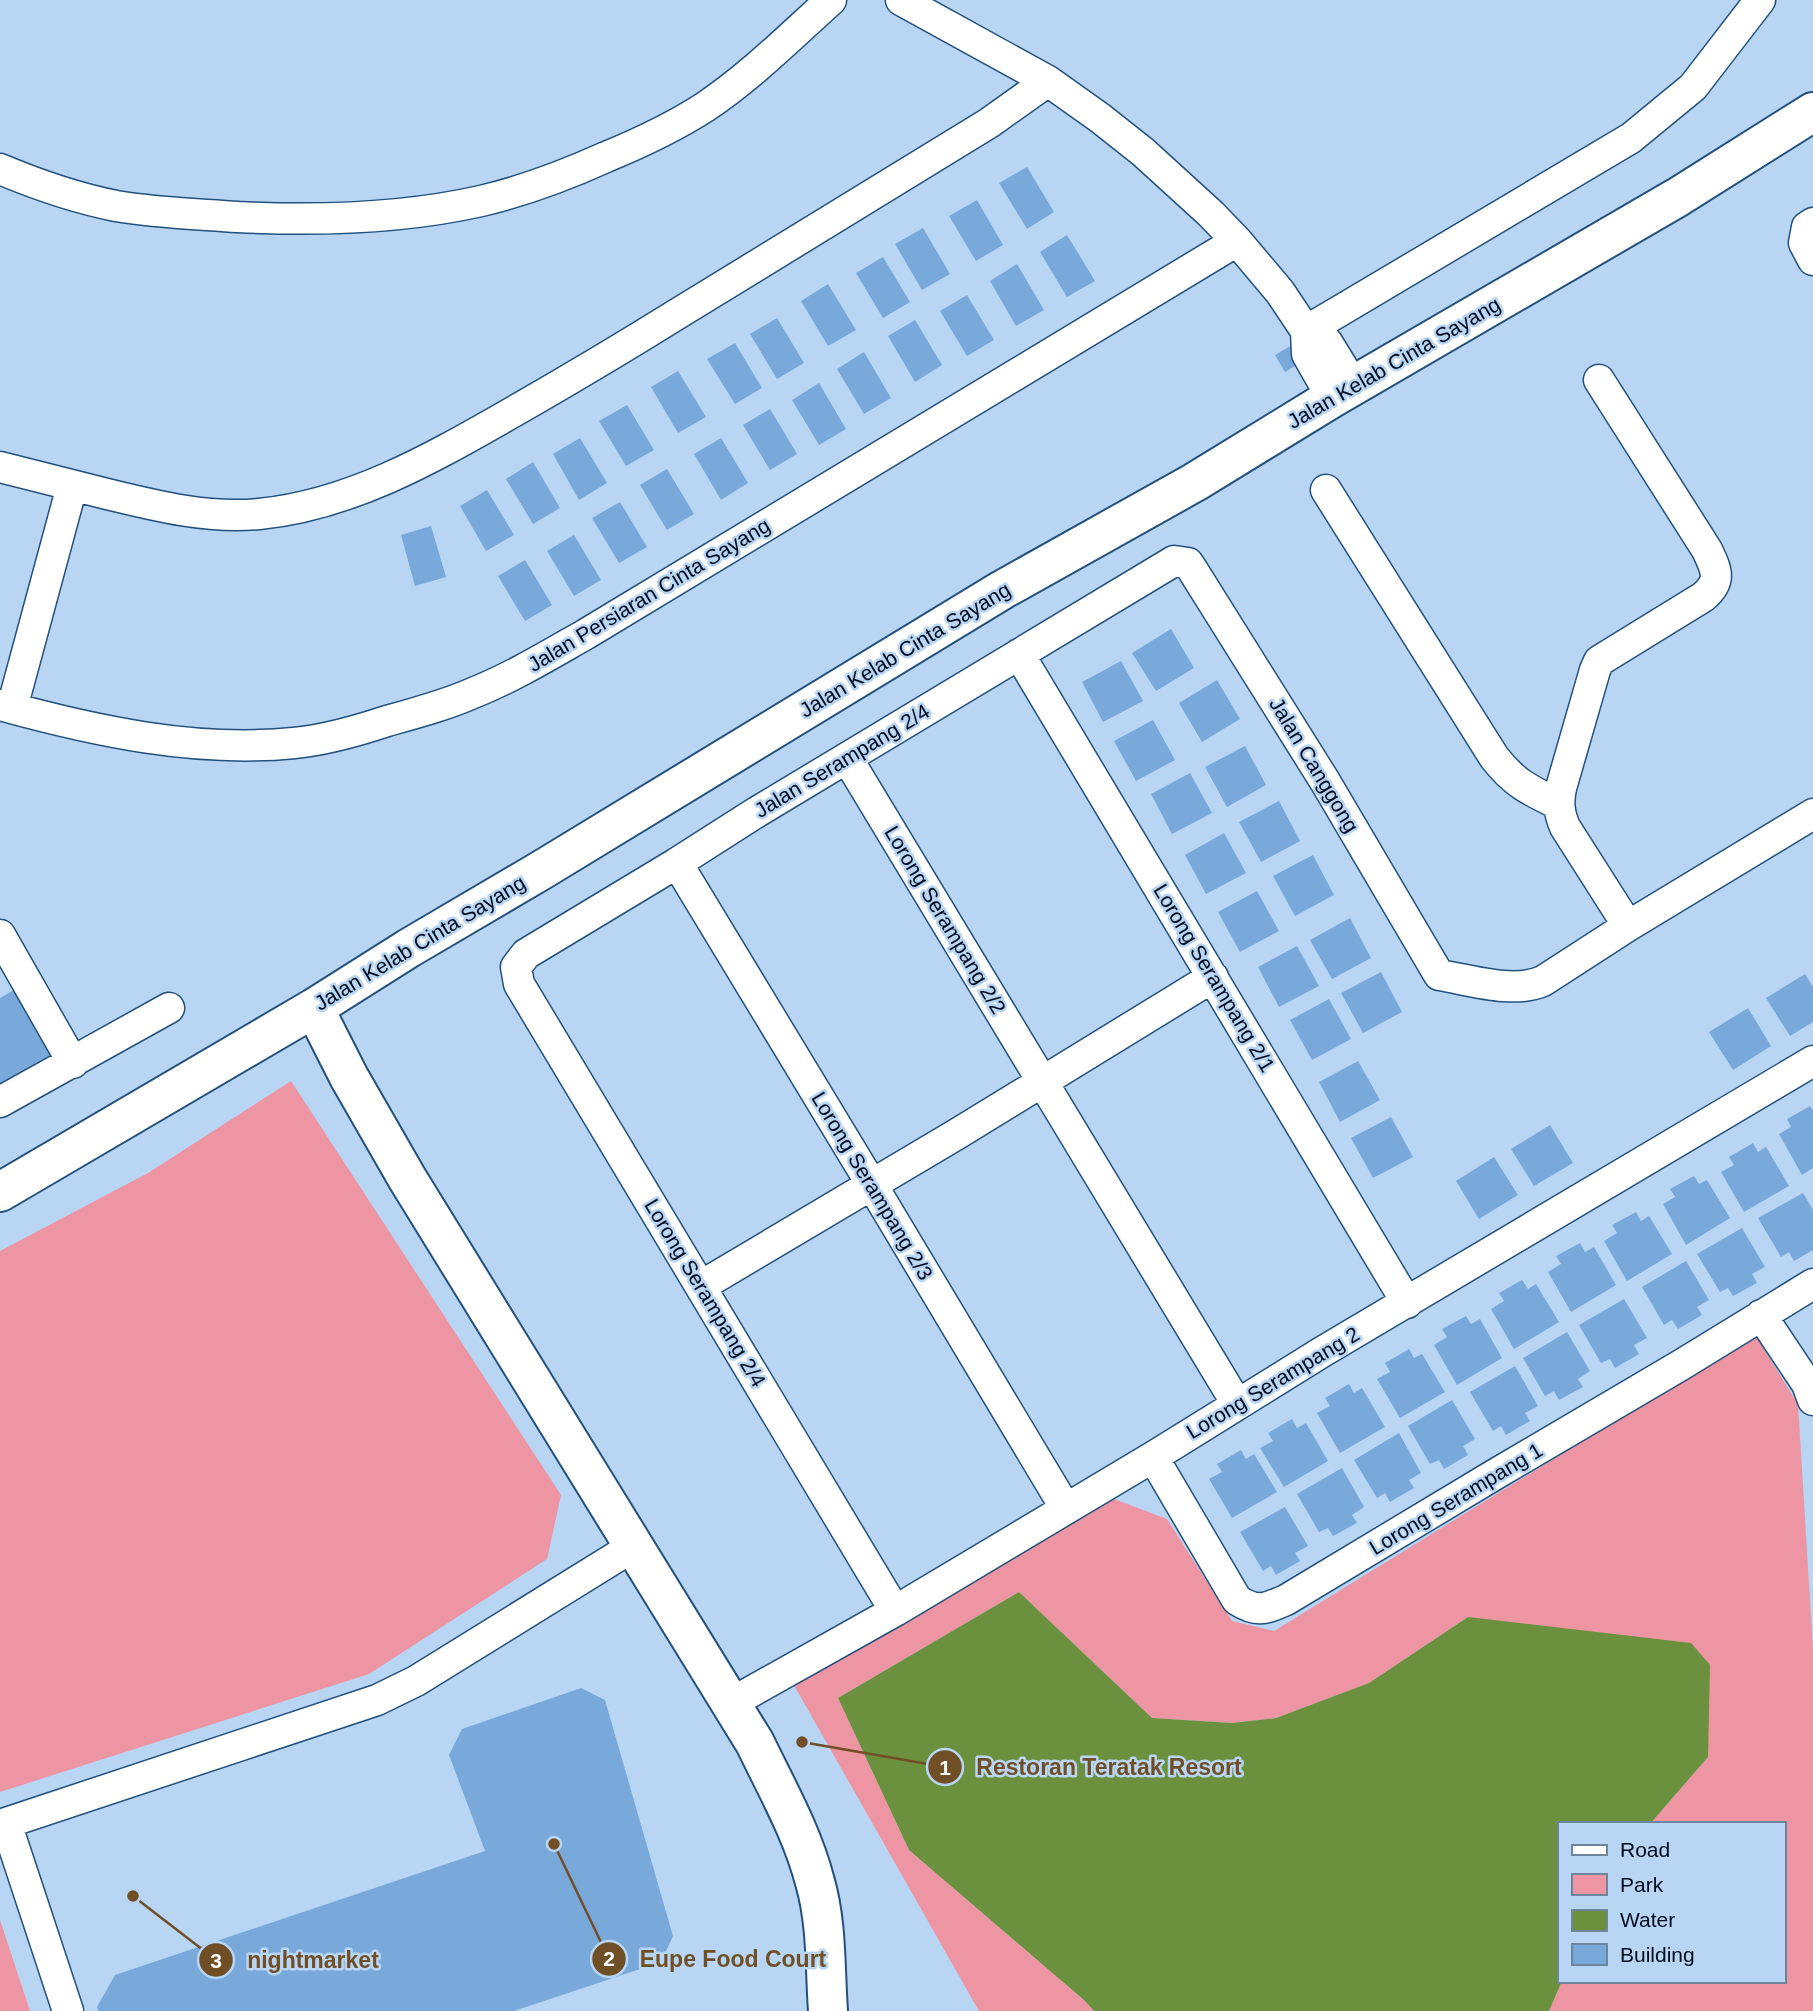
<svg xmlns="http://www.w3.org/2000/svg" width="1813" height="2011" font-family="Helvetica,sans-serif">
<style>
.green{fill:#ee95a3}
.water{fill:#6b913f}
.building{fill:#79a9db}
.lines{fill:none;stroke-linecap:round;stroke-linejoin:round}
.minor-casing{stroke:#23517d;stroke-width:33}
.major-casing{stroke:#23517d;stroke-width:42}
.minor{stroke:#fff;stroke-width:30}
.major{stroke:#fff;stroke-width:38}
.labels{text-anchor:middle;stroke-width:5;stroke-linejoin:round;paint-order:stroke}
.street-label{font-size:21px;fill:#000c1e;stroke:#b8d5f4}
.leader{fill:none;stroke:#704f26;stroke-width:2.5}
.callout-dot{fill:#704f26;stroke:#b8d5f4;stroke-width:2.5}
.mark-label{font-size:21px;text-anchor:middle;font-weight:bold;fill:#fff}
.callout-label{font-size:23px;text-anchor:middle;font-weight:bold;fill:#704f26;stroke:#b8d5f4;stroke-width:5;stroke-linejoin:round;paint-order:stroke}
</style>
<rect width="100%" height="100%" fill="#b8d5f4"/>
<!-- green -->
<path class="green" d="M291,1081L561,1495L547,1559L369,1674L0,1792V1251L148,1173Z
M1755,1335L1798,1404L1813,1649V2011H1549L1562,1981H1783V1824H1650L1708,1757L1468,1617L1369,1683L1276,1718L1232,1723L1152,1718L1019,1592L838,1698L909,1850L1084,2000L1094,2011H979L791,1680L1114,1499L1167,1519L1232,1621L1274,1631Z
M0,1920L30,2011H0Z"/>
<!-- water -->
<path class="water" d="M1019,1592L1152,1718L1232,1723L1276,1718L1369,1683L1468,1617L1691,1643L1710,1665L1708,1757L1650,1824H1559V1981H1562L1549,2011H1094L1084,2000L909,1850L838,1698Z"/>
<!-- building -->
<path class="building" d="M1027,167L1054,212L1027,229L999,183Z
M977,200L1003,245L976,261L949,216Z
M923,228L950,274L922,290L895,244Z
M1067,235L1095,281L1067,297L1040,252Z
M883,257L910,302L883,318L856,273Z
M1017,264L1044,310L1016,326L990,281Z
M828,284L856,330L828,346L801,301Z
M967,295L994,340L967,356L940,311Z
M777,318L804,363L777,379L750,334Z
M915,320L942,365L915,382L888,336Z
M735,343L762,388L735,404L707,359Z
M1294,344L1303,361L1285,372L1275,355Z
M864,352L891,398L864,414L837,369Z
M678,371L706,417L678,433L651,387Z
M819,383L846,429L819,445L792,400Z
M627,405L654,450L626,466L599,421Z
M770,409L797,454L770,470L743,425Z
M580,438L607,483L579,500L553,454Z
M721,438L748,483L721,500L694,454Z
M533,462L560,508L533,524L506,479Z
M667,469L694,514L667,530L640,485Z
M487,490L514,535L486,551L460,506Z
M620,502L647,547L619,563L592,518Z
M431,526L446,577L415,586L401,535Z
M574,535L601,580L574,596L547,551Z
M525,560L552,605L525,621L498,576Z
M1171,629L1194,668L1156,691L1132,653Z
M1121,661L1143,701L1103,722L1082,682Z
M1217,680L1240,719L1202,742L1179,703Z
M1153,720L1175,760L1136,781L1114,741Z
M1245,746L1266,785L1227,807L1205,767Z
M1190,773L1212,813L1172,834L1151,794Z
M1279,801L1300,841L1261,862L1239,822Z
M1224,833L1246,873L1206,894L1185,855Z
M1313,855L1334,895L1295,916L1273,876Z
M1257,891L1279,931L1240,952L1218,912Z
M1350,918L1371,958L1332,979L1310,940Z
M1297,946L1319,986L1279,1007L1258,967Z
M1381,972L1402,1012L1363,1033L1341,993Z
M1805,974L1813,987V1022L1790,1036L1766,998Z
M21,986L59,1055L0,1087V998Z
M1329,999L1351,1039L1312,1060L1290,1020Z
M1748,1008L1771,1046L1733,1070L1709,1032Z
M1358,1061L1380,1100L1340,1122L1319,1082Z
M1810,1106L1813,1110V1168L1802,1175L1779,1134L1791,1127L1787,1119Z
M1391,1117L1413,1157L1373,1178L1351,1138Z
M1550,1125L1573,1163L1534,1186L1511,1149Z
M1753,1143L1758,1152L1766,1147L1789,1186L1744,1212L1721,1172L1734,1165L1729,1157Z
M1494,1157L1518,1195L1479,1219L1456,1181Z
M1694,1176L1699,1184L1707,1180L1730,1218L1686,1245L1663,1204L1675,1197L1670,1189Z
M1803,1193L1813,1210V1250L1794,1261L1789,1252L1781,1257L1758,1218Z
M1636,1212L1641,1221L1649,1216L1672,1254L1627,1281L1604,1241L1617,1233L1612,1225Z
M1742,1228L1765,1267L1752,1274L1757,1283L1733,1296L1728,1288L1720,1292L1697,1254Z
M1580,1243L1585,1252L1594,1247L1616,1285L1571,1312L1548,1272L1561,1264L1556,1256Z
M1686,1261L1709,1300L1697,1307L1702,1315L1678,1329L1672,1320L1664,1325L1642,1287Z
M1522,1280L1528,1289L1536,1284L1559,1322L1514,1349L1491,1309L1504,1301L1499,1293Z
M1624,1299L1647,1338L1634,1345L1639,1354L1615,1368L1610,1359L1601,1363L1579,1325Z
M1466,1316L1471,1324L1480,1319L1502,1358L1457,1385L1434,1345L1447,1337L1442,1329Z
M1567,1332L1590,1371L1578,1379L1583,1387L1559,1400L1554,1391L1545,1396L1523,1358Z
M1409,1349L1414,1358L1422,1354L1445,1392L1400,1418L1377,1379L1390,1372L1385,1363Z
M1515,1366L1538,1406L1525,1413L1530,1421L1506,1435L1501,1426L1493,1431L1470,1392Z
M1349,1384L1354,1393L1362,1388L1385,1427L1340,1453L1317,1413L1330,1406L1325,1398Z
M1452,1400L1475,1439L1463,1446L1468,1455L1444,1469L1439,1460L1430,1464L1408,1426Z
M1292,1419L1297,1428L1306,1423L1328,1461L1284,1487L1260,1448L1273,1441L1268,1433Z
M1399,1433L1421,1473L1409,1480L1414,1488L1390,1502L1385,1493L1377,1498L1354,1460Z
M1241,1450L1246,1459L1254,1454L1277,1492L1232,1518L1209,1479L1222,1472L1217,1464Z
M1342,1468L1364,1507L1352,1515L1357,1523L1333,1536L1328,1528L1319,1532L1297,1494Z
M1285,1507L1308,1546L1295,1553L1300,1561L1276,1575L1271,1566L1263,1571L1240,1532Z
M581,1688L605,1700L673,1936L661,1962L514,2011H98L97,2007L115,1975L485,1851L449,1755L462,1729Z"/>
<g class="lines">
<defs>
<path id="minor" d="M901,0L1048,81L1100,118L1143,152L1211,214L1237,241L1280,292L1306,331L1327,342L1354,386
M0,169C38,185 76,198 116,206C156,213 198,214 238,217C319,221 401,219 481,201C524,191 566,175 606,157C640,143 674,127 705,107C751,76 790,37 831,0
M1813,223L1807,227L1804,243L1813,260
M1306,331L1631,138L1693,87L1760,0
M1306,331L1307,354L1332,398
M1599,380L1707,550C1717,571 1722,581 1703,597L1599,661L1595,670L1561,788C1558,803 1559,813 1565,827L1628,926
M0,467C36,476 71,485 107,494C156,506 208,519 259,514C352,505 434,457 513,412C567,381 621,349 674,316C779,251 884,187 989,123L1048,81
M1326,490L1494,757C1514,783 1529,790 1558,804
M1019,654L1407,1303
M0,705C94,731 196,753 294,743C326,740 357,731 387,721C416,713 446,705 473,693C513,677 549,655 586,634L1237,241
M12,708L72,486
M847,758L1237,1404
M677,863L872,1185L1066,1509
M0,935L73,1063
M0,1102L169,1008
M701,1286L957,1134L1213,977
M1761,1315L1807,1384L1813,1400
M1153,1457L1237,1600C1258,1613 1265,1609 1286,1600L1494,1475L1681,1365L1813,1284
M895,1611L519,984L516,967L526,954L677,863L757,812L1174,561L1188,563L1192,569L1326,783L1439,975C1470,980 1514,994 1543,981L1628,926L1813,814
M731,1703L895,1611L1153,1457L1322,1352L1813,1061
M6,1823L68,2011
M0,1825L377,1700L416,1681L634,1546"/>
<path id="major" d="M314,1008L349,1077L407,1178L755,1743C777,1789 802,1832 815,1882C827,1923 825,1969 828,2011
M0,1192L314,1008L409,948L540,871L1002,590L1195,482L1332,398L1678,197L1813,112"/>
</defs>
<!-- minor casing -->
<use href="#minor" class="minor-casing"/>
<!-- major casing -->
<use href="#major" class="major-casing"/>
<!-- minor -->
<use href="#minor" class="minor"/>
<!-- major -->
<use href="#major" class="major"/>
</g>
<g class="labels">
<!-- street labels -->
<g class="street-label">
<text transform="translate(1394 363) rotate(-30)" y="7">Jalan Kelab Cinta Sayang</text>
<text transform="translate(649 595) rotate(-31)" y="7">Jalan Persiaran Cinta Sayang</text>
<text transform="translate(905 650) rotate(-31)" y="7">Jalan Kelab Cinta Sayang</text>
<text transform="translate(842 761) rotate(-31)" y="7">Jalan Serampang 2/4</text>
<text transform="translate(1314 765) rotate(59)" y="7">Jalan Canggong</text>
<text transform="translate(945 920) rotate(59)" y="7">Lorong Serampang 2/2</text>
<text transform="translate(420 943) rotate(-31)" y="7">Jalan Kelab Cinta Sayang</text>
<text transform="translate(1214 978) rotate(59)" y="7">Lorong Serampang 2/1</text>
<text transform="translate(872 1186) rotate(59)" y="7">Lorong Serampang 2/3</text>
<text transform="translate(705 1293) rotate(59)" y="7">Lorong Serampang 2/4</text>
<text transform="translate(1273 1383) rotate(-31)" y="7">Lorong Serampang 2</text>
<text transform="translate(1456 1499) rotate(-31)" y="7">Lorong Serampang 1</text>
</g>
</g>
<!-- callouts -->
<path class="leader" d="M802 1742L945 1767M554 1844L609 1959M133 1896L216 1960"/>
<g class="callout-dot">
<circle cx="802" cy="1742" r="7"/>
<circle cx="554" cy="1844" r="7"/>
<circle cx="133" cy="1896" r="7"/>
<circle cx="945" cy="1767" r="18"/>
<circle cx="609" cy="1959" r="18"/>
<circle cx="216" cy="1960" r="18"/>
</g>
<g class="mark-label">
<text x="945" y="1775">1</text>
<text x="609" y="1966">2</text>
<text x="216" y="1968">3</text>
</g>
<g class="callout-label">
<text x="1109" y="1775">Restoran Teratak Resort</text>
<text x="733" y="1967">Eupe Food Court</text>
<text x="313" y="1968">nightmarket</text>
</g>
<!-- legend -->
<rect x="1558" y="1822" width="228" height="161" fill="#b8d5f4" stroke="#6e859e" stroke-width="2"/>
<rect x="1572" y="1845" width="35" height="10" fill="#ffffff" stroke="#6e859e" stroke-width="2"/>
<text x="1620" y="1857" font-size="21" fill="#000c1e">Road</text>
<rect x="1572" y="1874" width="35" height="21" fill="#ee95a3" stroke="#6e859e" stroke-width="2"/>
<text x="1620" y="1892" font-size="21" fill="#000c1e">Park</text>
<rect x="1572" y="1910" width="35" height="21" fill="#6b913f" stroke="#6e859e" stroke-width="2"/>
<text x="1620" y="1927" font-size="21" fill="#000c1e">Water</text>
<rect x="1572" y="1944" width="35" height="21" fill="#79a9db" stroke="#6e859e" stroke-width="2"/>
<text x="1620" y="1962" font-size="21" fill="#000c1e">Building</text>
</svg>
